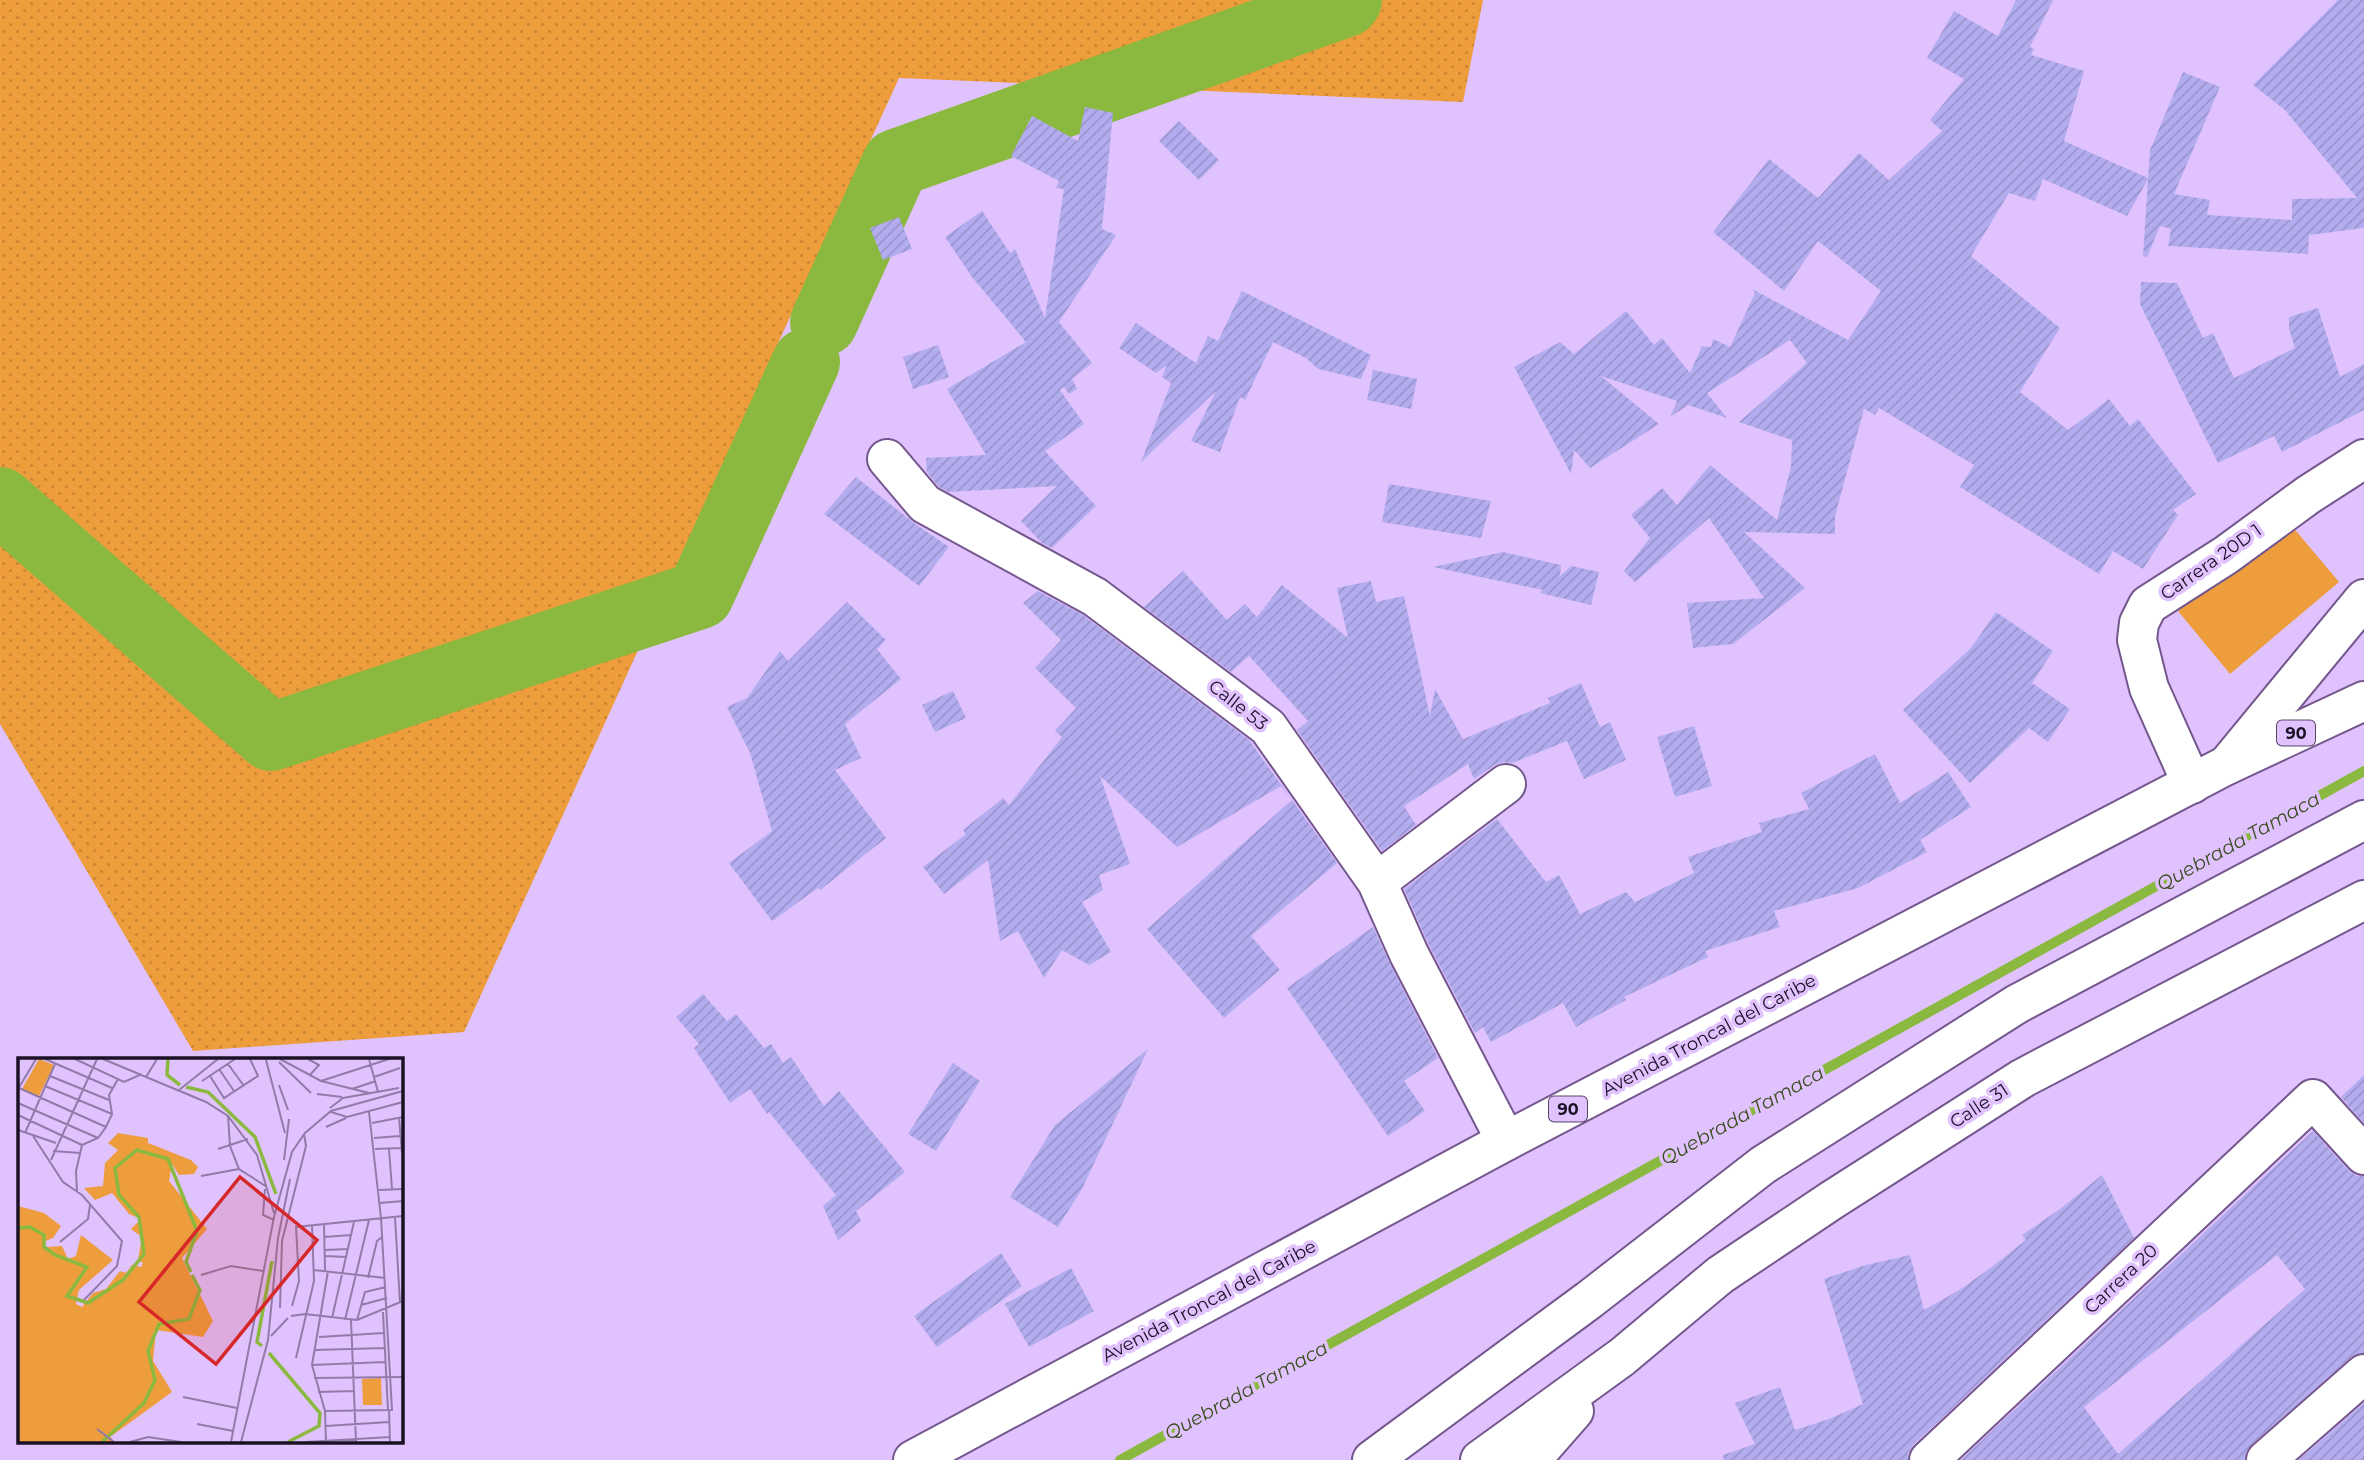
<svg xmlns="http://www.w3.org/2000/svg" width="2364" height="1460" font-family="Montserrat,sans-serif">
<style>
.grass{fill:url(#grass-dots)}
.pitch{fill:#ed9d3b}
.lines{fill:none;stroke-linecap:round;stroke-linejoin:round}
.stream{stroke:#8bb93f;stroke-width:10}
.river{stroke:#8bb93f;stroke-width:68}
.building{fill:url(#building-hatch);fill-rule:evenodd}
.street-casing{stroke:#74578d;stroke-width:42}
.secondary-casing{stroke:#74578d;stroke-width:42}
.primary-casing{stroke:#74578d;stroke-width:42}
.highway-casing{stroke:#74578d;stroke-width:42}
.street{stroke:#fff;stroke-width:38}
.secondary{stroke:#fff;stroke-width:38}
.primary{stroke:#fff;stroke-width:38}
.highway{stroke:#fff;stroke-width:38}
.labels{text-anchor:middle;stroke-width:7;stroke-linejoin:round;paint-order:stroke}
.shield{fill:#e0c2ff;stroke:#574567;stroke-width:2}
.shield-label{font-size:16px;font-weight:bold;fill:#1c1026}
.street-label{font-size:18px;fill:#1c1026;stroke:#e0c2ff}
.water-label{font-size:19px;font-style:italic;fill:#3a4d1d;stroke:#e0c2ff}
.inset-river{fill:none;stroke:#8bb93f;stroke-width:3.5}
.inset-road{fill:none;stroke:#927ba8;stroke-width:2}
.view{fill:#d62828;fill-opacity:0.15;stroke:#d62828;stroke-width:3.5}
.inset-edge{fill:none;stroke:#1c1026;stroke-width:3.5}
</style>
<defs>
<pattern id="grass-dots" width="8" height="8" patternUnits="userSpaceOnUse" patternTransform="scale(1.75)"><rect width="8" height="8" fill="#ed9d3b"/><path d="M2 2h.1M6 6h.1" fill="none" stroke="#cb8634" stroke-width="1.8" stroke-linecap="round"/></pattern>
<pattern id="building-hatch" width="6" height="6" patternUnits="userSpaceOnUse" patternTransform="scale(1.75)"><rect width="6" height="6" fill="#b3adf0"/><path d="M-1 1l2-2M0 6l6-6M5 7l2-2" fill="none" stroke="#9994ce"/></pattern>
</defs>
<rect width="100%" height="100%" fill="#e0c2ff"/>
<!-- grass -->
<path class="grass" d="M0,0H1483L1463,102L899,78L464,1032L193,1051L0,724Z"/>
<!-- pitch -->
<path class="pitch" d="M2286,519L2339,582L2230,674L2178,611Z"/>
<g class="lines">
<!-- stream -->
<path class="stream" d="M1120,1460L2364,771"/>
<!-- river -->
<path class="river" d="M824,322L896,163L1346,3L1348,0
M0,501L271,737L700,595L806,362"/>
</g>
<!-- building -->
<path class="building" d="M2016,0H2053L2030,47L2034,49L2031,55L2084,71L2064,141L2148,178L2150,150L2183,72L2220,87L2174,194L2210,200L2207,215L2292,220V199L2357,198L2285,110L2253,85L2338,0H2364V228L2309,235L2308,254L2168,246L2171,229L2160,226L2147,257L2143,256L2148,179L2127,216L2043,179L2035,201L2009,193L1971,256L2060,328L2020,392L2068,430L2109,399L2130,426L2138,419L2196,494L2173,510L2178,515L2143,569L2113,551L2099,574L1960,487L1974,465L1879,408L1875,415L1864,409L1835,516V534L1744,532L1805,588L1733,644L1693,648L1687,603L1764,598L1709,518L1635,582L1624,571L1650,538L1631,515L1662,488L1677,505L1710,465L1777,520L1791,467L1792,440L1739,422L1807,363L1790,340L1707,393L1727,418L1688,405L1670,417L1677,401L1601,376L1659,424L1590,468L1574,450L1571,474L1514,367L1560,342L1574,354L1626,311L1654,345L1662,338L1690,373L1702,346L1711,347L1713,339L1730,347L1755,293L1752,289L1848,340L1881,291L1818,241L1784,291L1713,232L1769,159L1818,198L1859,153L1889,180L1942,131L1930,120L1964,79L1927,58L1954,11L1998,36Z
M1085,107L1113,113L1102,229L1116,235L1059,322L1092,363L1072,379L1077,389L1069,394L1064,387L1060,390L1084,424L1045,451L1096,506L1052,548L1042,543L1021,521L1057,486L948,492L939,487L927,472L926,458L986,455L947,389L1026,342L972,277L945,237L982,211L1010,253L1015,249L1045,318L1064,189L1056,188L1059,181L1011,156L1032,116L1078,141Z
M1179,121L1219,160L1199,180L1159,141Z
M899,217L912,249L883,260L870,228Z
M2141,282L2177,283L2203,338L2213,333L2234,378L2295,348L2289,329V317L2318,308L2340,377L2364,364V410L2282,452L2274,436L2218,463L2140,304Z
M1242,291L1371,355L1361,379L1318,369L1306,358L1273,342L1245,400L1240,397L1220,452L1191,441L1216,391L1141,462L1171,383L1162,377L1167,365L1156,373L1119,348L1136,323L1196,363L1208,336L1218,341Z
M938,345L949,377L913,389L903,357Z
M1373,370L1417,379L1411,409L1367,400Z
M856,477L914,523L949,547L919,586L824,514Z
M1389,484L1491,501L1481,538L1382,522Z
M1503,552L1561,565L1560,576L1571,566L1599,572L1591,605L1540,593L1543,590L1433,567Z
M1183,571L1227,620L1245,604L1257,617L1282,585L1348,638L1337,588L1371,581L1376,602L1404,596L1430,716L1435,689L1463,739L1550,703L1548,698L1581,683L1600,727L1610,722L1626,760L1584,779L1567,741L1512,763L1503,762L1493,766L1474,779L1468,764L1404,806L1416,825L1382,851L1297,730L1308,721L1249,656L1231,672L1144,607Z
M1038,591L1083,615L1249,740L1337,863L1251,936L1280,970L1224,1018L1147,929L1292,800L1281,786L1177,847L1100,776L1130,864L1099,875L1103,890L1082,902L1111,952L1089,965L1062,950L1044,978L1018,931L1000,941L988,860L944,894L923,867L966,834L963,830L1003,798L1009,805L1062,737L1055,731L1076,708L1035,668L1061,640L1023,603Z
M847,602L886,640L877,649L901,679L845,724L861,758L835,770L886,838L820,890L818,888L772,921L729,863L772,831L750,753L727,707L747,698L780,651L788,661Z
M1996,612L2053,651L2032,683L2070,709L2048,742L2029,728L1970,783L1903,710L1971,648Z
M953,691L966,718L935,732L922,705Z
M1694,726L1712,786L1675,797L1657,737Z
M1875,754L1900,803L1948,772L1971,807L1920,840L1927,852L1858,888L1774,911L1780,927L1705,951L1708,957L1624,997L1626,1000L1576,1027L1563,1003L1491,1042L1483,1027L1475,1033L1429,945L1404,889L1497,819L1546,882L1559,875L1580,914L1626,892L1635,902L1694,873L1688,857L1762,832L1759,823L1809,809L1801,793Z
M1373,927L1390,964L1438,1058L1404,1081L1425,1111L1388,1136L1287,988Z
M703,994L727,1021L736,1014L764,1048L771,1044L783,1063L791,1057L824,1106L839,1091L905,1172L856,1211L861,1221L838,1240L823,1206L836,1195L769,1112L767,1114L750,1089L730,1103L694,1048L699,1044L676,1017Z
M1148,1049L1082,1189L1058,1227L1010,1197L1055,1125Z
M953,1063L980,1081L936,1151L908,1134Z
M2364,1075V1123L2341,1097Z
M2313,1131L2348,1170L2357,1176H2364V1353L2350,1358L2252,1444L2246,1452L2245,1460H1961ZM2277,1255L2305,1289L2118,1454L2084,1407Z
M2102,1175L2134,1238L1914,1444L1908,1453V1460H1724L1723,1455L1755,1444L1735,1403L1780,1387L1795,1430L1829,1419L1863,1404L1824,1279L1866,1265L1910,1255L1924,1310L1961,1289L1993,1266L2026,1240L2022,1235L2060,1209Z
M1001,1253L1022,1286L937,1347L914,1316Z
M1071,1268L1094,1311L1029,1347L1005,1304Z
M2364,1403V1460H2299Z"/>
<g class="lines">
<defs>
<path id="street" d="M887,459L925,504L1095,597L1268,727L1377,882L1409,954L1506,1141
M2192,784L2149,688L2137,640L2139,623L2148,605L2226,555L2308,495L2364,459
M1377,882L1506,784
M1929,1460L2313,1099L2364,1155
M2266,1460L2364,1374"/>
<path id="secondary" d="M2227,765L2364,599"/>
<path id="primary" d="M1480,1460L1622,1357L1720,1275L1832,1200L2023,1078L2364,900
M1531,1460L1574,1411"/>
<path id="highway" d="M913,1460L1506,1141L2227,765L2364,701
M1372,1460L1589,1300L1763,1165L2017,1004L2364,820"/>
</defs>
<!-- street casing -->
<use href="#street" class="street-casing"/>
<!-- secondary casing -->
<use href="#secondary" class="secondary-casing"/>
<!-- primary casing -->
<use href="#primary" class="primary-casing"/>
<!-- highway casing -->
<use href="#highway" class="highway-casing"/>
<!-- street -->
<use href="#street" class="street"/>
<!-- secondary -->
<use href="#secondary" class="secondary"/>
<!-- primary -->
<use href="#primary" class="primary"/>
<!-- highway -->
<use href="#highway" class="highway"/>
</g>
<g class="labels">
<!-- shield labels -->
<g class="shield">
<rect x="2277" y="720.5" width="38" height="25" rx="5"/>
<rect x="1549" y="1096.5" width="38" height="25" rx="5"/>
</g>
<g class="shield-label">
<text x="2296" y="739">90</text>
<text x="1568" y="1115">90</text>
</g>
<!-- street labels -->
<g class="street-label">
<text transform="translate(2211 562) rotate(-35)" y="6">Carrera 20D 1</text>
<text transform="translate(1238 705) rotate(38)" y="6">Calle 53</text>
<text transform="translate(1709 1035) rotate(-28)" y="6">Avenida Troncal del Caribe</text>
<text transform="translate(1979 1106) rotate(-33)" y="6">Calle 31</text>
<text transform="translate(2121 1279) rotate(-43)" y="6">Carrera 20</text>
<text transform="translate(1209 1301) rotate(-28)" y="6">Avenida Troncal del Caribe</text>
</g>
<!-- water labels -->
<g class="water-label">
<text transform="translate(2238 841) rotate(-29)" y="7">Quebrada Tamaca</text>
<text transform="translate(1742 1115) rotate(-29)" y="7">Quebrada Tamaca</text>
<text transform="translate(1246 1390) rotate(-29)" y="7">Quebrada Tamaca</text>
</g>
</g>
<!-- overview -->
<g transform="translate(18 1058)">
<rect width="385" height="385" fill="#e0c2ff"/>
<path d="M100,75L130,80V85L173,102L180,109L176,116L161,117L154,106L151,123L189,171L164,200L195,263L185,279L138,272L135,303L154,334L92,379L97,384H0V148L26,155L43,168L35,180L25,184L28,189L44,188L50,201L58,198L63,177L95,202L61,232L58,246L64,249L75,235L88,231L102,213L108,215L114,207L123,209L125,205L120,202L124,179L113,171L123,161L111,156L94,135L77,142L66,130L85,128L87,105L100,92L90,85Z" fill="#ed9d3b"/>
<path d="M21,1L36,7L21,38L4,31Z" fill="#ed9d3b"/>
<path d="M363,320L364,347H345L344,321Z" fill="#ed9d3b"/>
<path class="inset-river" d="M150,1L149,17L162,27M168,29L190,34L237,79L258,136M0,170L12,169L26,177V189L37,197L69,209L49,238L70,245L105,222L126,196L121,159L101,137L97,110L119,92L150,101L179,173L168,204L173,214M244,288L239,284L254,203M251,295L302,355L301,368L270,384M84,384L126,345L137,322L130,293L141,266L171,261L182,232L174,217"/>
<path class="inset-road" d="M27,1L94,30M57,1L106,24L124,16M85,1L188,44L210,58L239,97L256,155M262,1L303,23L351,35M290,1L301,7L291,18M351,1L360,34M248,2L267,75M261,4L293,35M210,6L226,28M201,11L216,33M32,18L91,42M192,18L206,40L240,18L232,1M128,19L139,1M356,19L382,10M184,23L217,1M303,23L371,1M261,27L270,52M27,28L94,56M1,30L88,69M0,31L18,1M334,31L358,23M161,32L200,1M299,36L324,39M0,45L80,80M312,50L325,40L381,30M313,54L329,59L385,44M0,57L64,87M210,58L212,88L221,111L249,129M381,60L384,95M354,65L385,59M308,69L328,60M0,72L38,85M7,75L37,6M15,78L45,124L64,137L104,183L99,208L66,242M356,80L382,78M200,91L230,81M357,91L383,90M371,91L374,131M35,93L62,95M33,102L79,1M266,102L271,61M183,118L221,111M247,131L245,157L256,162M361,132L385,131M59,134L58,113L64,87L80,80L88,69L94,56L91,37L100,21M362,145L385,143M377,159L382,245M306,167L307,212M306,179L333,177M42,184L70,161L72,147M307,192L331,191M307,198L329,199M296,212L367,220M183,217L213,208L245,213M350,220L359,183L364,179M343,247L369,240M274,248L281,223L278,169L385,158M262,250L264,183L288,88L286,76M365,254L370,352M273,258L287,256L339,262L385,243M314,260L336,164M327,262L351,162M333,262L338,384M339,262L347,234L368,229M253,278L270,260M301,279L366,275M297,292L367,290M278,300L296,223L294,168M294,307L367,304M296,320L385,319M300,334L335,333M165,339L219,350M371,352L372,384M307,353L374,352L363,160L351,54M179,366L215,373M308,368L371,364M79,371L96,384M112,384L130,379L163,384M213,384L256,159L274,94L287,75L313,53L385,33M223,384L250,282L260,180L272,121M288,384L372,379M308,384L307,353L294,307L310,213"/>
<path class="view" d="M222,119L299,182L198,306L121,244Z"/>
<rect width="385" height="385" class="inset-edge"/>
</g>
</svg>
